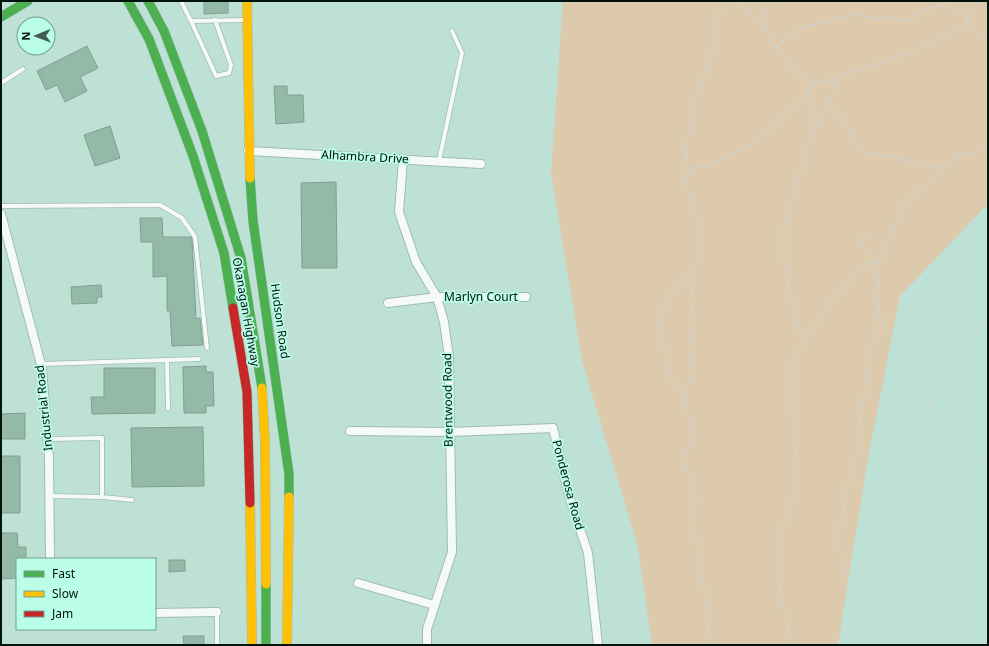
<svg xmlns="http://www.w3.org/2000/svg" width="989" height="646" font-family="'Noto Sans',sans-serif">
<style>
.green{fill:#ddc9ac}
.building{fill:#93baa7;stroke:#849d91}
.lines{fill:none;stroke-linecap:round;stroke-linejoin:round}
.lane-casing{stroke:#9fbcb3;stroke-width:5.5}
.street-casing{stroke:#9fbcb3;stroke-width:10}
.fast-casing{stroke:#9fbcb3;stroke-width:10}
.slow-casing{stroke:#9fbcb3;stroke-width:10}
.jam-casing{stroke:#9fbcb3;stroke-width:10}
.path{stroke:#cad5d2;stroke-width:1.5;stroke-dasharray:4 2;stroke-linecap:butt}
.lane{stroke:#f5faf9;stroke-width:4}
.street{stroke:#f5faf9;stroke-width:8}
.fast{stroke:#4caf50;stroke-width:9}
.slow{stroke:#ffc107;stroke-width:9}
.jam{stroke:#c62828;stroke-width:9}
.labels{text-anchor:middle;stroke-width:3.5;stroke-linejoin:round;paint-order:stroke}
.street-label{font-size:12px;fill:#00140d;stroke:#bbfee8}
</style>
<rect width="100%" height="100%" fill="#bde1d5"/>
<!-- green -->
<path class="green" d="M563,1H988V204L900,296L867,463L838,645H652L638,547L582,361L551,173Z"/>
<!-- building -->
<path class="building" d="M204,1H228V13L204,14Z
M87,46L98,68L80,77L87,91L65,102L57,85L46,90L37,71Z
M274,86H287V95H303L304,122L276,124Z
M110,126L120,158L95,166L84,135Z
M336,182L337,268H302L301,183Z
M140,218H162L163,237H191L192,238L196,319L200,318L203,345L172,346L170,311H167V276L153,277V242H141Z
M101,285L102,297H97V303L72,304L71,287Z
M206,366V372H213L214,406H206V413H184L183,367Z
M104,368H155V413L92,414L91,397H104Z
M25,413V439H1V414Z
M203,427L204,486L132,487L131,428Z
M1,456H20V513H1Z
M1,533H17L18,547H26V559H17V578L1,579Z
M169,560H185V571L169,572Z
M183,636H204V645H184Z"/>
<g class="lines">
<defs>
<path id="lane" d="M181,1L191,21L247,20
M191,21L216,76L229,73L231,65L215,20
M1,83L23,69
M439,161L462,53L452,31
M1,206L160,205L182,218L195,237L207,348
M167,360L168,409
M41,364L199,359
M48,439L102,438V497L50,496
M102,497L132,500
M217,612V645"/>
<path id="street" d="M248,151L481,164
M403,160L399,212L416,262L437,297L444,322L449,357L452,552L427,629V645
M1,214L42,368L49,458L50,559
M388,303L437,297H526
M350,431L449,432L553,428L570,499L588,553L598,645
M358,583L434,605
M155,613L217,612"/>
<path id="fast" d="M128,1L149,39L193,156L224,253L233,308
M148,1L164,31L202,131L241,258L262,388
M1,17L28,1
M250,178L253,221L289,474V497
M266,584V645"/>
<path id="slow" d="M247,1L250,178
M262,388L265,441L266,584
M250,503L252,645
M287,645L289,497"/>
<path id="jam" d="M233,308L247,392L250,503"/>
</defs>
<!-- lane casing -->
<use href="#lane" class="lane-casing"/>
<!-- street casing -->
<use href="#street" class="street-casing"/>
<!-- fast casing -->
<use href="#fast" class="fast-casing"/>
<!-- slow casing -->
<use href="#slow" class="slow-casing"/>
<!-- jam casing -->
<use href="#jam" class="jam-casing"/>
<!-- path -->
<path class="path" d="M736,1L764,26
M770,1L767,7L765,26L773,44L807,82L816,84
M776,46L803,28L845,17L860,14L875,20L886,18L901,20L913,19L917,13L943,4L963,13L967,21L988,44
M810,90L808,102L816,127
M827,106L843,117L859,151L946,168
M988,146L973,154L959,153L946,168L904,205L879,260V314L888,333L898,346L904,363L930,403L941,390L942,381L961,366L969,355L971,343L988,319
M688,172L686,146L693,109L697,93L703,83L706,64L714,49L715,29L723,1
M871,264L868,253L859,242L873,232
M806,340L798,327L784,264V226L805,154L835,86L831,79
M685,401L672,382L656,319L682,279L693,276
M930,403C937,415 957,440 954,453C953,461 949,466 949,474C928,446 927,437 930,403Z
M955,452L966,462L978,458L987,459L988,463
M710,645L702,571L694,533L696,499L685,461L692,432L685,401L689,379L693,276L699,253V234L696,214L686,183L688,173L694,168L704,167L758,140L816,84L905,54L964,26L973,10L980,1
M793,645L780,595L779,554L781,532L791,508L797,441L792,413V365L796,352L806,340L830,301L859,270L878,261
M852,645L854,632L851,616L855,602L850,591L836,535L845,515L843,497L859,449L860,417L866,388L865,365L873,342L879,314"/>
<!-- lane -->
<use href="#lane" class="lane"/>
<!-- street -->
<use href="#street" class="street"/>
<!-- fast -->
<use href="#fast" class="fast"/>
<!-- slow -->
<use href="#slow" class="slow"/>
<!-- jam -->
<use href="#jam" class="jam"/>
</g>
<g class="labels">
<!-- street labels -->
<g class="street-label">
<text transform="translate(365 157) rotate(3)" y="4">Alhambra Drive</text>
<text x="481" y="301">Marlyn Court</text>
<text transform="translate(246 312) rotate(80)" y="4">Okanagan Highway</text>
<text transform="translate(280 321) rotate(82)" y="4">Hudson Road</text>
<text transform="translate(448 400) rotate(-91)" y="4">Brentwood Road</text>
<text transform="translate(44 408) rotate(-96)" y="4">Industrial Road</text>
<text transform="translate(568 485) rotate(75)" y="4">Ponderosa Road</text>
</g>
</g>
<!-- border -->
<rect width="989" height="646" fill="none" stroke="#00140d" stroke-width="4"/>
<!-- legend -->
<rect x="16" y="558" width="140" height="72" fill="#bbfee8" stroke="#70a090"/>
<rect x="24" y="571" width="20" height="6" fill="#4caf50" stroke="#70a090"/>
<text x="52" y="578" font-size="12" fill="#00140d">Fast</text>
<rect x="24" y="591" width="20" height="6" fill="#ffc107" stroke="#70a090"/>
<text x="52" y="598" font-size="12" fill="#00140d">Slow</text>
<rect x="24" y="611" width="20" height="6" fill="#c62828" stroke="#70a090"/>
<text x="52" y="618" font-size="12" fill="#00140d">Jam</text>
<!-- north arrow -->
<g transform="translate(36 36) rotate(269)"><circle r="19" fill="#bbfee8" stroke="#70a090"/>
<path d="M0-3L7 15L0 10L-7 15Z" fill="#425c53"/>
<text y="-6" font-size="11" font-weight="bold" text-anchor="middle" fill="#00140d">N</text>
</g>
</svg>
